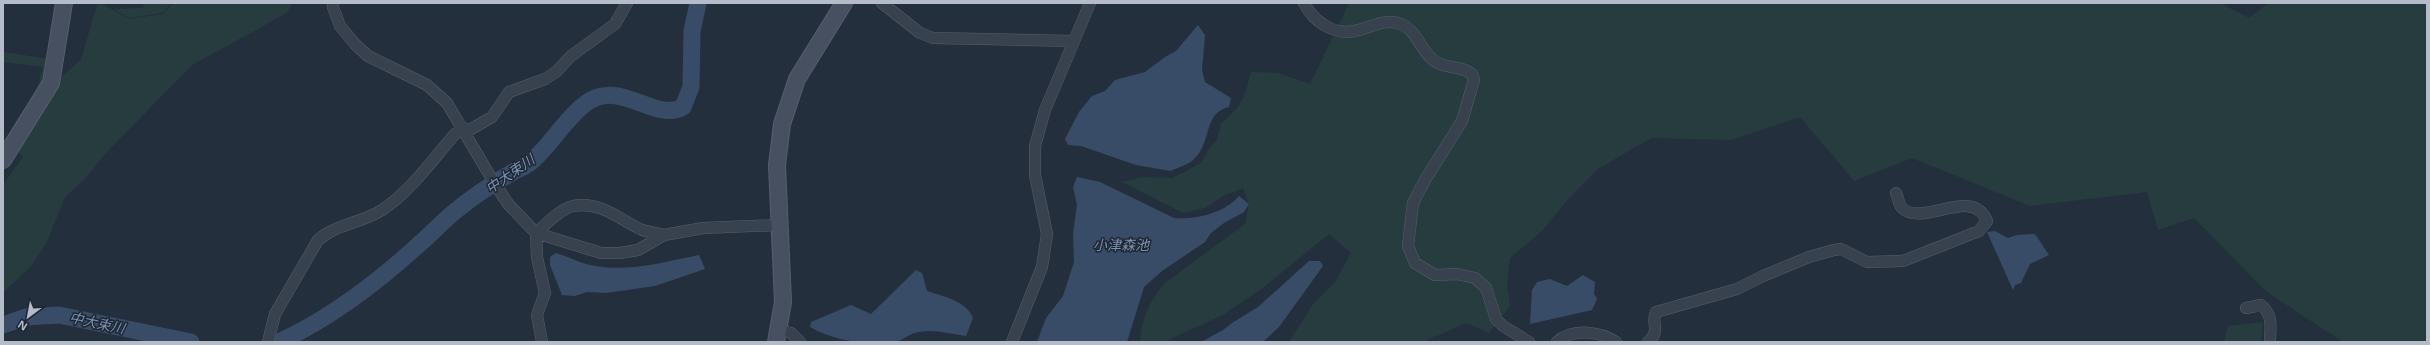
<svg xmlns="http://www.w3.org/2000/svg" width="2430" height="345" font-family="'Noto Sans','Noto Sans JP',sans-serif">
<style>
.green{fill:#263c3f}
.water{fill:#394c67}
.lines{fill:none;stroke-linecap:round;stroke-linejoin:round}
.river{stroke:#394c67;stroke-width:17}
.street-casing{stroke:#565f6c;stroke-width:12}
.secondary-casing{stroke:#565f6c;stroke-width:18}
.street{stroke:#38414e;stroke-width:11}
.secondary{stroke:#465061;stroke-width:16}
.labels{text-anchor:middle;stroke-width:3;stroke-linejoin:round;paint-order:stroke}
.water-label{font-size:14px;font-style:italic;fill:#7c92b1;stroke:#1d2633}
</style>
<rect width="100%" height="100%" fill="#242f3e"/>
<!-- green -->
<path class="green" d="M144,3H171L163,13L129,18L113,9L143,8Z
M173,3H292L287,13L192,65L104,155L85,179L65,197L47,242L32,265L3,293V185L23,157L17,152L54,84L81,59L97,5L102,4L129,19L163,14Z
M1349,3H2220L2249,18L2268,3H2427V342H2343L2267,292L2194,218L2158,230L2147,192L2030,206L1912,158L1854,181L1800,117L1731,140L1652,138L1599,168L1563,205L1543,230L1510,258L1507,285L1510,306L1489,333L1466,323L1423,342H1289L1313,304L1335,282L1351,253L1329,234L1260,290L1223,315L1164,342H1140C1141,320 1150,299 1165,283L1245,224L1249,204L1243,188L1223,196L1205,208L1183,213L1122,182L1143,177L1172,178L1201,163L1208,150L1217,140L1221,123C1241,109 1245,95 1251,72L1278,73L1310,84Z
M3,52L50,59L45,81L4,145L36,91L43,67L3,62Z
M2263,322L2261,342H2224L2228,326Z"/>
<!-- water -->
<path class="water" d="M1198,25L1205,35L1202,70L1205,82L1231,98L1229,107C1203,113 1212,141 1195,158C1189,165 1178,167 1171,171L1136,165L1081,146L1068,145L1065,139L1079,112L1092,96L1105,91L1115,80L1145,72L1165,57L1176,51Z
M1077,177L1100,182L1174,218C1195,220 1225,213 1239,196L1249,204L1244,212L1224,223L1211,233L1205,242L1162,271L1144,287L1127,342H1037L1046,318L1063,296L1074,262L1073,234L1077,205L1073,187Z
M1995,231L2008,238L2017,235L2035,234L2049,255L2030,264L2021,283L2015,285L2013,290L1987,232Z
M556,253C569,257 582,264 595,266C632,272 663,262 699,255L705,269L655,286L606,293L587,292L575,296L562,295L550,265V257Z
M1309,261H1320L1323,266L1279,327L1263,342H1201L1223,330L1232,323L1258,307Z
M916,270L922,273L927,291C942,296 967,301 973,318L966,336C951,334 934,329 919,332C910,333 902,341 894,342C864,345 835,341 810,327L811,322L851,305L871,314Z
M1583,275L1595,282L1594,294L1597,299L1592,310L1530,324L1532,290L1537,282L1550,279L1567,286Z"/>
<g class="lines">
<!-- river -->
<path class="river" d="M3,325L26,317L59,315L191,342
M279,342C329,319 374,285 415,248C428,237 440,224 453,213C471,198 492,184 513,172C519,169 526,166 531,162C551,145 564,120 585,104C620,77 654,123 683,107L691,87L692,31L698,3"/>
<defs>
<path id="street" d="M333,3V7L340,26L355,44L368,56L427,85L447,103L496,186L509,205L536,233L601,253H620L638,250L664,235L703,228L779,225
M882,3L920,33L933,38L1073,41
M1304,3C1309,12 1315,20 1324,25C1356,45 1375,14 1401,24C1416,30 1420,48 1431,58C1442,70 1460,64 1472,74L1474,80L1462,121L1425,180L1413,203L1408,246L1415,263L1435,275L1457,274L1475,278L1486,288L1496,319L1503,326L1529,342
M466,132L492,117L509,92L545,79L556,72L571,56L615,24L627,3
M536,233C546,224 560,209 573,206C599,201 618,218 640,229C647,232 656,233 664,235
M536,233L537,257L545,293L537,315L542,342
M2246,308L2261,305C2274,316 2270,327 2270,342
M779,330L791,333L800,342
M268,342L275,314L318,240C336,224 362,223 382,210C411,191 432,160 455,134L464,128
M1012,342L1042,267L1047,234L1035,175V146L1045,110L1090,3
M1557,342C1572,328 1600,331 1616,342
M1648,342C1662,330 1650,323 1656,312L1737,289L1763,276L1809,257L1834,250L1841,249L1867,262L1903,261L1979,231L1987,221C1972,185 1923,228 1902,208C1899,205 1898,197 1896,193"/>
<path id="secondary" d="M3,160L51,83L64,3
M776,342L783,302L777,165L782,124L797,79L844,3"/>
</defs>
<!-- street casing -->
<use href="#street" class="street-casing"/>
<!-- secondary casing -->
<use href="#secondary" class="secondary-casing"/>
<!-- street -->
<use href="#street" class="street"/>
<!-- secondary -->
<use href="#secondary" class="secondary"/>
</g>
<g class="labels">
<!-- water labels -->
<g class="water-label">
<text transform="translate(510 174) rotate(-35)" y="5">中大束川</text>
<text x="1121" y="250">小津森池</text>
<text transform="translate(97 323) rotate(12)" y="5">中大束川</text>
</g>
</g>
<!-- border -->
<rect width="2430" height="345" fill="none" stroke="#b4bcc9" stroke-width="8"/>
<!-- north arrow -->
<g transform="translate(28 317) rotate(212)" stroke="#1d2633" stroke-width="3" paint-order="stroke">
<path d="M0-3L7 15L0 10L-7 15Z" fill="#b4bcc9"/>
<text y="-6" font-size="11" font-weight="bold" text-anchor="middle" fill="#b4bcc9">N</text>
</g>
</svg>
